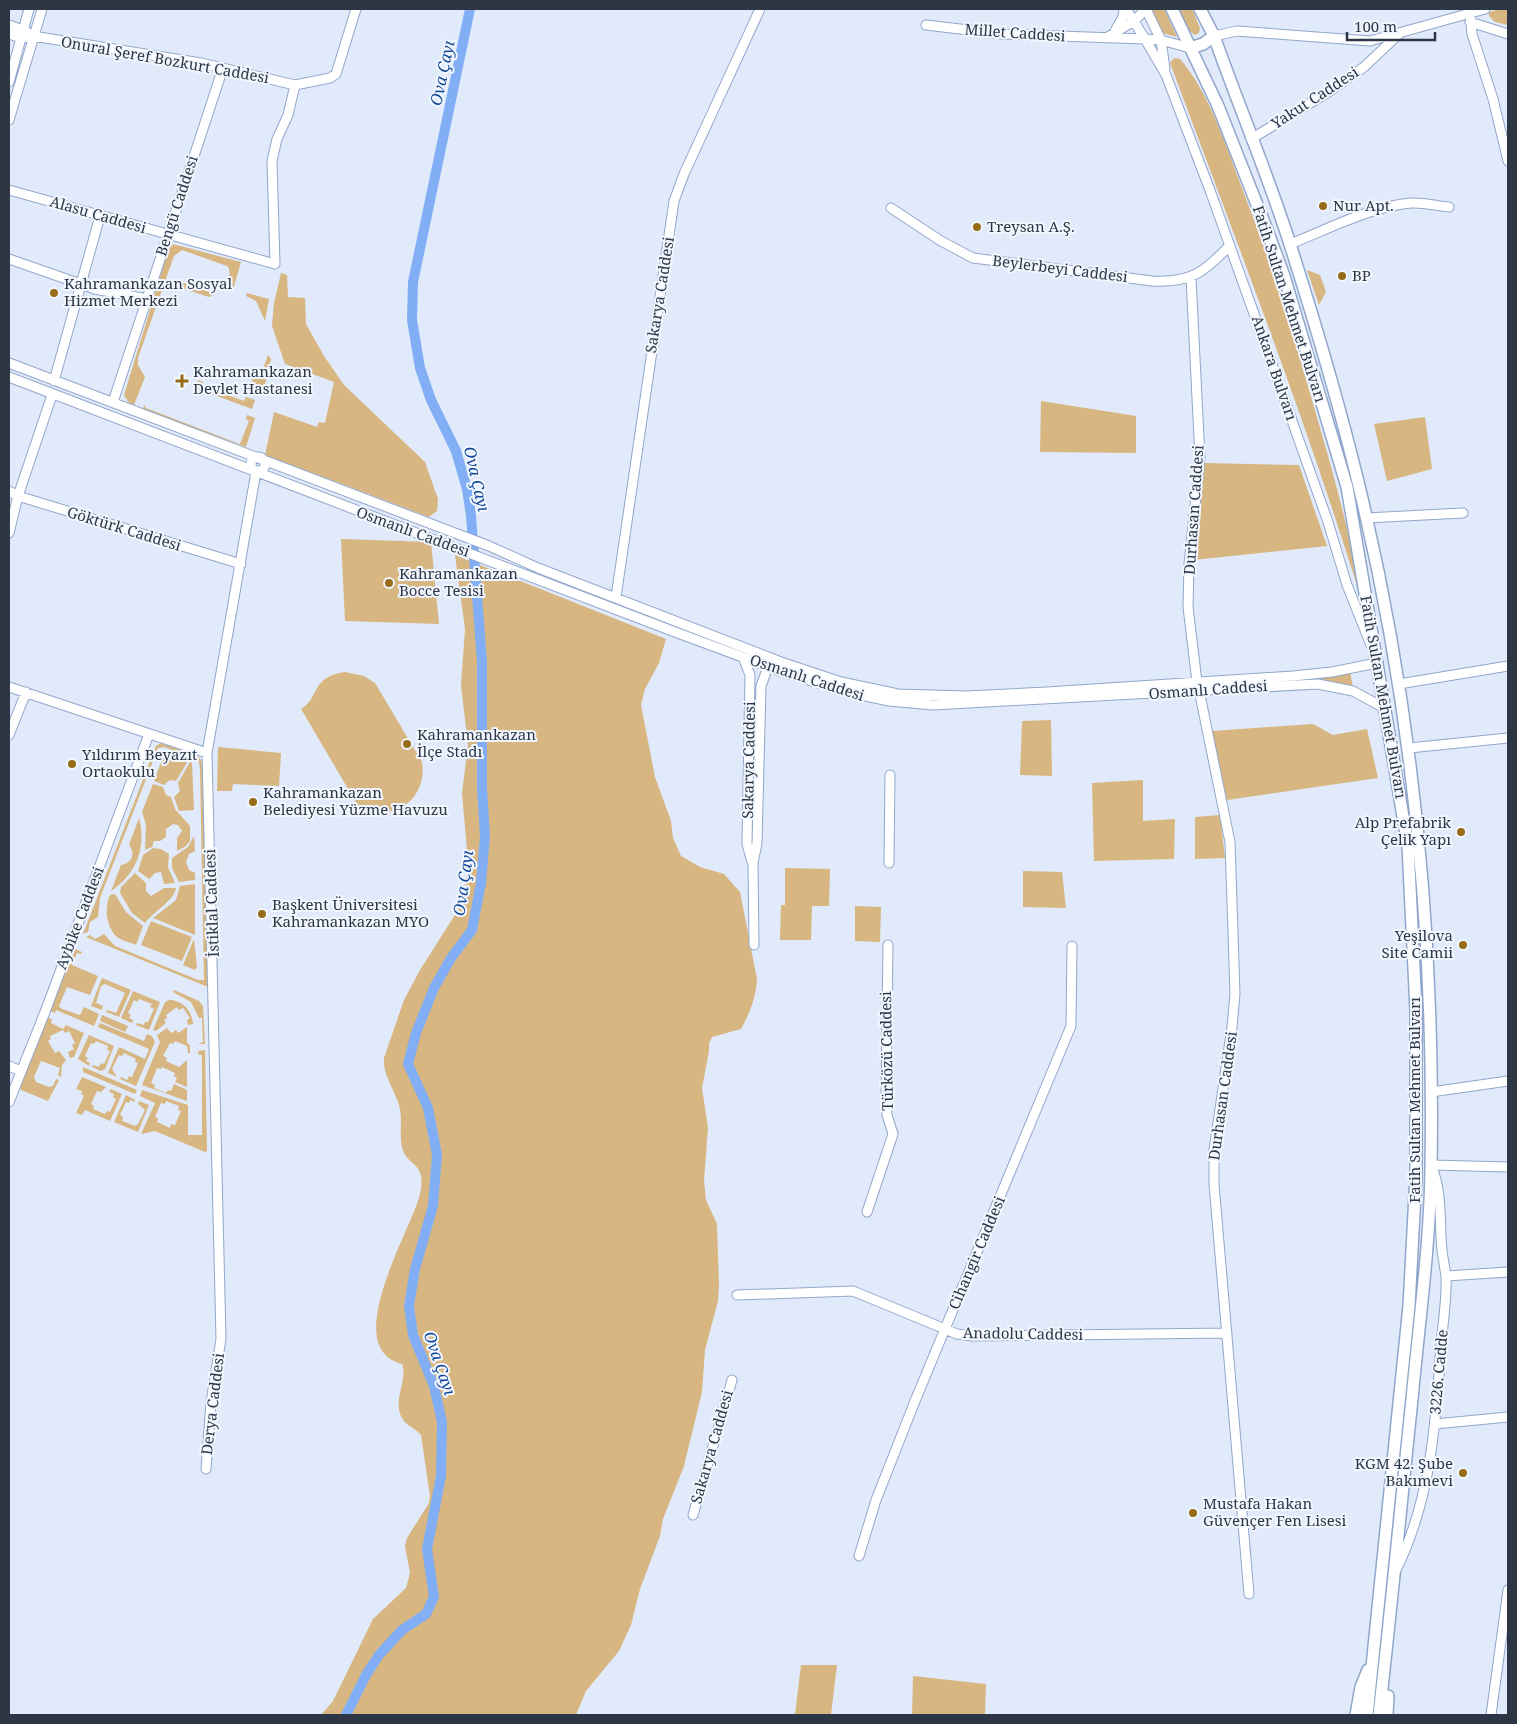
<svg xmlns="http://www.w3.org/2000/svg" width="1517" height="1724" font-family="'Noto Serif',serif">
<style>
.green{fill:#d8b681;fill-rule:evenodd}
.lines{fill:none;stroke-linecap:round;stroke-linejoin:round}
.river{stroke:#81aef4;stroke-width:10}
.secondary-casing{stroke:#90a7cb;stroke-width:11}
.highway-casing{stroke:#90a7cb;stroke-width:14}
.secondary{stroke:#fff;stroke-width:9}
.highway{stroke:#fff;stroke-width:11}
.poi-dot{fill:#976c18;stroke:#f2f7ff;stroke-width:2}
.labels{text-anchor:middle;stroke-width:4;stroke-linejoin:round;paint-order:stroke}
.street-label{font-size:15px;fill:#2c3645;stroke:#f2f7ff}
.poi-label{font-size:15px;fill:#2c3645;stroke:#f2f7ff;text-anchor:start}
.water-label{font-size:16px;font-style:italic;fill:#104797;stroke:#f2f7ff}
</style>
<rect width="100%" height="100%" fill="#e0eafa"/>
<!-- green -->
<path class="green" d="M1150,9H1164L1177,37L1162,33Z
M1177,9H1192L1200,28L1199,33L1195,35L1188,30Z
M1501,9H1508V25L1495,22L1489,16V12Z
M1174,58L1180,59C1209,92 1226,146 1242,188C1270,260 1293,333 1314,407C1332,469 1350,531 1360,595C1304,415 1236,240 1170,63Z
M173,244L241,262L233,290C226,283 233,272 227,266L182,250L174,256L138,358V365L145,377L134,405L129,403L124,395L168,251Z
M1307,270L1320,275L1326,292L1319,305Z
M281,273L287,275L288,297L305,298L306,324L324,356L344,385L425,462L438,499L437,511L429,517L265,455L274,412L317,427L319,422L325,423L334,382L285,364L272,326L274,303Z
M175,280L210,292L212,296L209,297L172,285V282Z
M247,293L269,299L265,321L256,301L246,296Z
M268,355L271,359L263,392L250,386L254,376L260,377Z
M198,380L203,382V386L244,401L246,397L255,400L252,409L195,388Z
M1041,401L1136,416V453L1040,452Z
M144,405L146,408L240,444L249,421L246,419L247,415L255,418L246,447L143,409Z
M1425,417L1432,469L1387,481L1374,424Z
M1204,463L1299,465L1327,546L1194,560Z
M341,539L431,542L439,624L345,621Z
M455,555L666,639L659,663L645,689L641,705L655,777L671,821L673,838L681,856L700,867L724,874L740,892L757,979C756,997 750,1013 741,1029L712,1037L709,1043V1051L702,1088L708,1128L704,1181L706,1200L717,1224L719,1286L718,1301L705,1350L702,1392L684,1466L663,1519L660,1536L640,1589L631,1625L619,1651L586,1691L576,1715H321L333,1701L373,1619L406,1588L410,1573L405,1546L407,1538L429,1503L430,1496L421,1435C414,1427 405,1426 401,1416C393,1399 408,1380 402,1364C338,1348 412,1229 420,1194C427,1160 407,1168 402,1147C399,1134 403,1119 399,1105C395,1091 382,1073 384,1058L404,1000L420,970L458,910L465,888L468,862L462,793L468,745L461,685L465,629Z
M1350,671L1353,688L1330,681L1302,679Z
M345,672L364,676L375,683L422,762C428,796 396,824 363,807L360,809L301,709C320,698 310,677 345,672Z
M1051,720L1052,776L1020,775L1022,721Z
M1313,724L1333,735L1367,729L1378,778L1227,800L1212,731Z
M161,743L199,757L202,762L208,987L86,937L90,935L95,939L104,934L115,946L198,980H204L200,769L199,762L195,758L164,747L158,748L100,898L98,917L90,922L88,932L83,934L156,746Z
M218,747L281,753L279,786L233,784L232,791H217Z
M164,754L188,761L176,781L170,780L164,785L154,781Z
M190,762L192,763L194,810L179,811L174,797L180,791L178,783Z
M1143,780V821L1175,819L1174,859L1094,861L1092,783Z
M153,784L163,787L166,795L171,797L175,809L190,826V841L186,846L177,851V838L182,831L178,825L173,824L166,829V837L160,841H154L152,847L145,850L146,825L142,812Z
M1220,815L1225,858L1195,859V817Z
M139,818C147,848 136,874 111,891L121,865C132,863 136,854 129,845Z
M194,836L195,851L189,854L186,862L189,870L195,873V880L179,882L172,868V858L188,847Z
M153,848L161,849L169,854L168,867L175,883L164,884L161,872L155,873L149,879L138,871L143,855Z
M785,868L830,869L829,906H812L811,940H780L781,905H785Z
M1023,871L1062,872L1066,908L1023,907Z
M135,873L146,883V891L151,896L164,888H176C174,901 154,911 145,923L132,913L120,893L121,887Z
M195,884V935L153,918L176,900L180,886Z
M115,894L126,912L143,926L136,945C130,942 122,941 117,937C106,927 104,908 110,895Z
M855,906L881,907L880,942L855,941Z
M151,921L192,937L182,961L141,945Z
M194,939L197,967L195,970L183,965Z
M75,949L82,952L81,954L77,953L72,965L98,976L90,995L67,987L59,1006L62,1009L80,1015L84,1007L99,1014L94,1026L56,1010L55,1013L50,1011Z
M102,978L131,990L119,1017L106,1012L107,1010L116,1013L125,993L105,984L101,986L96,1003L103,1006L102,1010L91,1006Z
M174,990L199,1001L203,1006L205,1044H198L203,1042L202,1018H199L191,1002L173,992Z
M133,991L160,1002L149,1030L136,1025L137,1023L144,1025L145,1022H148L154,1009L150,1007L152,1004L139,999L137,1002L134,1000L128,1013L131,1015L129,1018L133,1020L132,1023L121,1018Z
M169,1000C183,1000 192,1011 193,1024L188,1025L187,1020L190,1018L183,1008L179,1010L177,1007L166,1015L167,1018L164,1020L166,1023L156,1031L153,1030L165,1002Z
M102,1015L128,1026L125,1032L100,1021Z
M46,1017L52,1019L51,1023L63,1029L66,1025L84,1033L74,1057L70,1058L68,1052L74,1049L72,1045L75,1043L69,1031L65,1033L63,1030L50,1036L51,1039L48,1041L55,1053L59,1051L66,1060L62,1065L61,1077L58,1075L60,1068L41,1061L34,1077L36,1082L49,1087L53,1086L56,1079L59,1080L48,1101L21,1090L19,1086Z
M100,1023L144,1041L147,1034L152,1036L155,1042L136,1086L120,1079L121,1077L127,1080L129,1076L132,1077L138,1063L135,1062L136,1059L124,1053L122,1056L119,1055L112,1069L117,1077L108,1073L119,1047L145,1059L149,1049L98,1027Z
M187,1027V1043L190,1045V1053H188L187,1046L175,1041L173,1044L170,1043L163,1056L167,1058L166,1061L179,1067L187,1060V1087L175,1082L177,1078L174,1076L175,1073L162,1067L161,1069L157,1068L151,1083L155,1085L154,1088L166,1093L168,1090L171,1091L174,1084L187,1090V1101L142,1085L160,1042L157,1035L167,1028L171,1033L176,1030L178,1033Z
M89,1035L114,1046L105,1069L101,1071L92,1067L93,1065L99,1067L101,1063L104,1064L110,1051L107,1050L108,1046L96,1041L94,1044L91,1043L85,1056L88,1058L86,1061L90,1063L89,1066L78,1059Z
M205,1050L207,1151L205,1152L155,1131L141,1134L155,1103L140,1096L142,1090L188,1105V1135H202V1055H199L198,1051ZM166,1101L179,1106L178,1110L181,1111L175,1125L171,1124L170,1128L157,1122L158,1118L155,1117L161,1103L165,1104Z
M83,1067L137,1090L135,1094L83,1072Z
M82,1077L106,1087L101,1092L97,1091L91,1104L94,1106L93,1109L105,1114L107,1111L110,1112L116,1099L113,1097L114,1094L109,1092L111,1089L122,1094L110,1121L85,1110L82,1115L76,1113L84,1096L81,1094L82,1091L76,1089Z
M126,1095L135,1100V1102L130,1100L129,1103L126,1102L120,1115L123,1117L122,1121L135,1126L138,1124L145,1110L138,1104L139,1101L149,1105L138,1132L114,1122Z
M801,1665H837L831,1715L795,1714Z
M913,1676L986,1684L985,1715H912Z"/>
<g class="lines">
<!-- river -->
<path class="river" d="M346,1715L366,1675L379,1655L402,1630L426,1614L434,1597L427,1549L441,1476L442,1422L434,1386L413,1335L409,1306L415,1269L433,1206L437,1155L428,1108L408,1064L416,1033L434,988L451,958L472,930L481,883L485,836L482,788V662L471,516L467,489L456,451L431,400L420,368L412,320L413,282L470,9"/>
<defs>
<path id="secondary" d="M1126,9L1145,39L1161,40L1190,48
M1146,9L1161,40L1165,69
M1470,13L1472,34L1493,99L1508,161
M1470,22L1508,34
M9,25L27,32
M926,25L1002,34L1145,39L1166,75L1211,193L1328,522L1347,585L1371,645
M1115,31L1123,17L1124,9
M9,34L21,38L33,36L201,63L295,85
M1214,36L1237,31L1370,41L1485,9
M1106,38L1134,21L1146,9
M9,82L29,9
M9,120L42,9
M1251,139L1330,91L1364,67L1398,35
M9,190L275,264L272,161L277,139L288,115L295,85L330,78L336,74L356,9
M891,208L941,241L973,258L1152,281C1191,283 1205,272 1230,245
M1290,244C1326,230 1372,206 1411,203C1423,202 1437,206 1449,207
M9,259L95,289L147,299
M1191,278L1200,458L1189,564L1188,607L1197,682
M9,363L489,546L538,568L781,662L841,682L898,694L966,696L1047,692L1293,676L1332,672L1377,663L1376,660
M9,377L675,632L780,671L847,692L889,701L933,705L1318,684L1353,691L1386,709
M54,381L100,216
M113,402L223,68
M251 464a7 7 0 1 1 14 0a7 7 0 1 1-14 0Z
M9,491L18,496L241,564
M1366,518L1463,513
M9,533L18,496L52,395
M616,597L674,201L684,174L760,9
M743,657L750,675L747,844L752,862
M1399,684L1508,666
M9,687L207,753
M1199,690L1230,842L1235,994L1232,1027L1214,1150V1184L1249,1594
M9,735L26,692
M1409,748L1508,738
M889,863L890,775
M754,945L753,863L757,843L761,686L768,667
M9,1066L21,1071
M1431,1092L1508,1081
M9,1102L45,1012L149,734
M867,1212L893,1134L887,1115L886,1098L888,945
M1446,1276L1508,1272
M737,1295L853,1291L957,1334L973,1336L1227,1333
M1435,1424L1508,1417
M206,1469L211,1402L221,1339L207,753L256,472
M693,1515L732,1380
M859,1556L876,1500L915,1401L1071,1026L1072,946
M1396,1570C1431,1500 1436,1421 1441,1345C1443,1322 1447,1299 1446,1277C1445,1268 1443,1259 1442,1250C1439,1221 1443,1193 1431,1165L1508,1167
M1491,1715L1508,1590"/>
<path id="highway" d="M1172,9L1218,106L1267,230L1284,276L1347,487L1408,846L1416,1010V1176L1409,1306L1367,1715
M1200,9L1214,36C1238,104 1266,170 1288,238C1314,319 1339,403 1359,486C1413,709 1435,939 1431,1168C1430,1245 1419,1322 1412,1399C1401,1504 1391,1610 1379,1715
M1190,48L1203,44L1214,36
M1356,1715L1361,1687L1368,1670
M1387,1715L1388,1696"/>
</defs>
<!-- secondary casing -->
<use href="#secondary" class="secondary-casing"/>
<!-- highway casing -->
<use href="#highway" class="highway-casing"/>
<!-- secondary -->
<use href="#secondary" class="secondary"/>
<!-- highway -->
<use href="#highway" class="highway"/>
</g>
<!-- markers -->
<g class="poi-dot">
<circle cx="1323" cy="206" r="5"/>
<circle cx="977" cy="227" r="5"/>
<circle cx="1342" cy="276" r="5"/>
<circle cx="54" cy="293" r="5"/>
<path d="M179.5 373.5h5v5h5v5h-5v5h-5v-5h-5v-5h5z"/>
<circle cx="389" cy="583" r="5"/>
<circle cx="407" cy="744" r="5"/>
<circle cx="72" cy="764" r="5"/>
<circle cx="253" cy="802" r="5"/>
<circle cx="1461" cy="832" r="5"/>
<circle cx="262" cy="914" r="5"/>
<circle cx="1463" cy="945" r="5"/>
<circle cx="1463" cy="1473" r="5"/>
<circle cx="1193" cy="1513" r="5"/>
</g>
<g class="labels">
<!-- street labels -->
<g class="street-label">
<text transform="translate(1015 33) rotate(4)" y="5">Millet Caddesi</text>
<text transform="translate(165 60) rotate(10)" y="5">Onural Şeref Bozkurt Caddesi</text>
<text transform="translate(1315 98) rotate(-33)" y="5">Yakut Caddesi</text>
<text transform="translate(177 206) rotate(-72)" y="5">Bengü Caddesi</text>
<text transform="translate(98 215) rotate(16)" y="5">Alasu Caddesi</text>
<text transform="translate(1060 269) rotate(7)" y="5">Beylerbeyi Caddesi</text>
<text transform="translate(660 295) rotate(-81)" y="5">Sakarya Caddesi</text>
<text transform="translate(1289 304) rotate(72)" y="5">Fatih Sultan Mehmet Bulvarı</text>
<text transform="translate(1274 368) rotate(71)" y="5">Ankara Bulvarı</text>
<text transform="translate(1194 510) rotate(-86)" y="5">Durhasan Caddesi</text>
<text transform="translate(124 529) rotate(17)" y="5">Göktürk Caddesi</text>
<text transform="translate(413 532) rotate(20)" y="5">Osmanlı Caddesi</text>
<text transform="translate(807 678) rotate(18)" y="5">Osmanlı Caddesi</text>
<text transform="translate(1208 690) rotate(-4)" y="5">Osmanlı Caddesi</text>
<text transform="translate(1383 697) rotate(80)" y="5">Fatih Sultan Mehmet Bulvarı</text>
<text transform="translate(749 760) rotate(-89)" y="5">Sakarya Caddesi</text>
<text transform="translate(212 903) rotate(-92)" y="5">İstiklal Caddesi</text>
<text transform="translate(80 918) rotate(-69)" y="5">Aybike Caddesi</text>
<text transform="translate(887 1051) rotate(-91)" y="5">Türközü Caddesi</text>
<text transform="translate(1223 1096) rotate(-82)" y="5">Durhasan Caddesi</text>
<text transform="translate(1415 1100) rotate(-90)" y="5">Fatih Sultan Mehmet Bulvarı</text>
<text transform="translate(977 1253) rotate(-67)" y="5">Cihangir Caddesi</text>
<text transform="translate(1023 1334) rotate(1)" y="5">Anadolu Caddesi</text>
<text transform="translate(1439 1372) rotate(-85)" y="5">3226. Cadde</text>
<text transform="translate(213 1404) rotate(-83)" y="5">Derya Caddesi</text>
<text transform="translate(712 1447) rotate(-74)" y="5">Sakarya Caddesi</text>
</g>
<!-- poi labels -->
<g class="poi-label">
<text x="1333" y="211">Nur Apt.</text>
<text x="987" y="232">Treysan A.Ş.</text>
<text x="1352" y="281">BP</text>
<text x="64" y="289">Kahramankazan Sosyal<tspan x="64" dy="17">Hizmet Merkezi</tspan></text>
<text x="193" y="377">Kahramankazan<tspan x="193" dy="17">Devlet Hastanesi</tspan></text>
<text x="399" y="579">Kahramankazan<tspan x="399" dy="17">Bocce Tesisi</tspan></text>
<text x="417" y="740">Kahramankazan<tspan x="417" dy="17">İlçe Stadı</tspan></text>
<text x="82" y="760">Yıldırım Beyazıt<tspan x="82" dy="17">Ortaokulu</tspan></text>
<text x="263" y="798">Kahramankazan<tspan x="263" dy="17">Belediyesi Yüzme Havuzu</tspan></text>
<text x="1451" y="828" text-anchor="end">Alp Prefabrik<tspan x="1451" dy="17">Çelik Yapı</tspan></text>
<text x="272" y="910">Başkent Üniversitesi<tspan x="272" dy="17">Kahramankazan MYO</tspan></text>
<text x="1453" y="941" text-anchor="end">Yeşilova<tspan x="1453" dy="17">Site Camii</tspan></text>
<text x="1453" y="1469" text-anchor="end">KGM 42. Şube<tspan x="1453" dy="17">Bakımevi</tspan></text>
<text x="1203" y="1509">Mustafa Hakan<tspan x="1203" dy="17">Güvençer Fen Lisesi</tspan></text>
</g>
<!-- water labels -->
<g class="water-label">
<text transform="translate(442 73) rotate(-78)" y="6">Ova Çayı</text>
<text transform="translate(477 479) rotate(77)" y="6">Ova Çayı</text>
<text transform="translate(463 883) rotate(-82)" y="6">Ova Çayı</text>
<text transform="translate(440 1363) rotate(71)" y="6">Ova Çayı</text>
</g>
</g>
<!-- border -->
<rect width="1517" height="1724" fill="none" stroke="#2c3645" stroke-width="20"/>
<!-- scale -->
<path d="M1347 32v8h88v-8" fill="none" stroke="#2c3645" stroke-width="2.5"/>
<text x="1354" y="32" font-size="15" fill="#2c3645" stroke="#f2f7ff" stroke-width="4" paint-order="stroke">100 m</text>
</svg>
